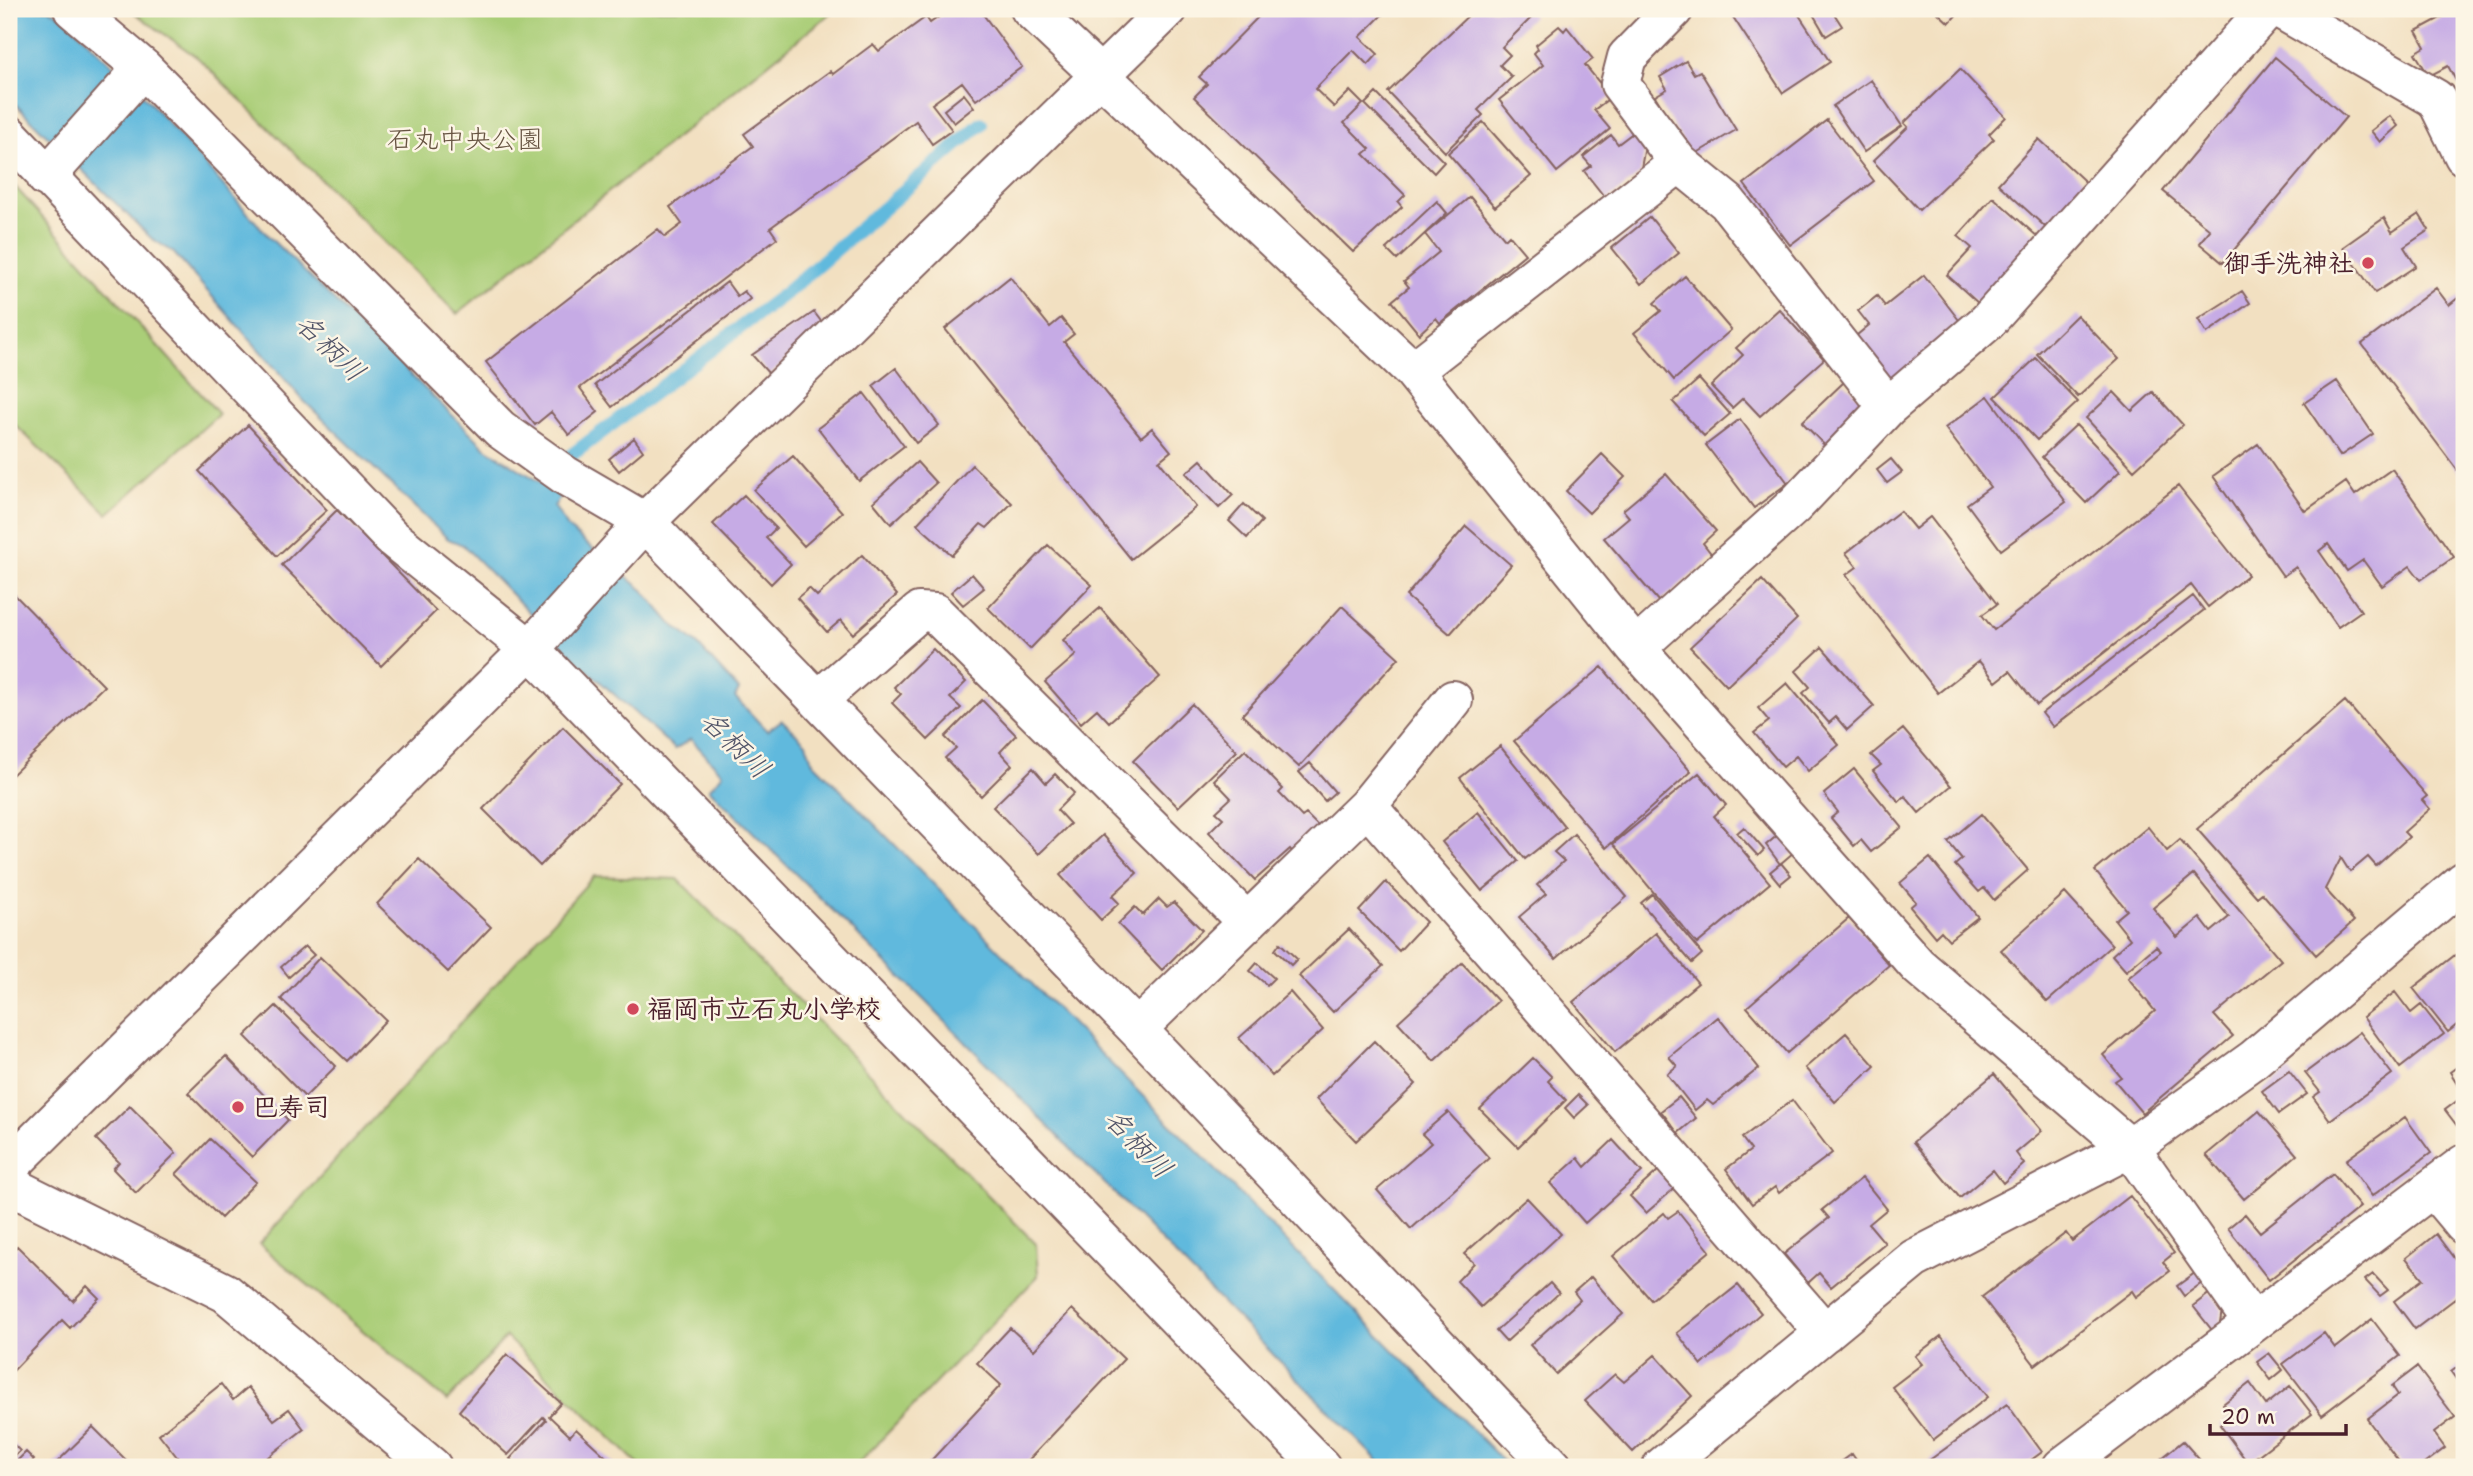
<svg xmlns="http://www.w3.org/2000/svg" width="2473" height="1476" font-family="'Shantell Sans','Klee One',sans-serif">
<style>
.green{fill:#aace78;stroke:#7a7652;stroke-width:2}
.water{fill:#60b9dd;stroke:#556c84;stroke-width:2}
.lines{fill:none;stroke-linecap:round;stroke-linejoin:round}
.stream{stroke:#60b9dd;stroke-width:14}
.building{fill:#c6abe5;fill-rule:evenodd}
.minor-casing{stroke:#856360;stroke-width:42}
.tertiary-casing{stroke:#856360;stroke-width:42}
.minor{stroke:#fff;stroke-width:38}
.tertiary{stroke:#fff;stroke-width:38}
.poi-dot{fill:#d1495b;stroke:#fcf5e5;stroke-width:2.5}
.labels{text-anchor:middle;stroke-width:5;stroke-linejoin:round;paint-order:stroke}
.park-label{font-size:26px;fill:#675442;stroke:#fcf5e5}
.poi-label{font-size:26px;font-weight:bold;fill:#4a1f2b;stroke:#fcf5e5;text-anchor:start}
.water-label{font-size:28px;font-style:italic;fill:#525569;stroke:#fcf5e5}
</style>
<rect width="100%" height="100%" fill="#fcf5e5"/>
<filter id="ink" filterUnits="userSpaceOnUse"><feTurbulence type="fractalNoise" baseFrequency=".0143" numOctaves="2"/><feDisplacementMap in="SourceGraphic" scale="14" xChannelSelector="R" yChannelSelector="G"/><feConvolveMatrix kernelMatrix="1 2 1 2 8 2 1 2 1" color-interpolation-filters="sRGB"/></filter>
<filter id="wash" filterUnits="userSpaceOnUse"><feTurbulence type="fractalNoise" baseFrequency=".00686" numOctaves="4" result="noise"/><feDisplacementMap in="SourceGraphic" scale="28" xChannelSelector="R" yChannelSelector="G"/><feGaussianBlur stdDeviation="1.57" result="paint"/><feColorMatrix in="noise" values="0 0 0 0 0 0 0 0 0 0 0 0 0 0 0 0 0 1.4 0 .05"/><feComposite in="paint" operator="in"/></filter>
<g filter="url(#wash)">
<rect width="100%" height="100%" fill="#f2e0c1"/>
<!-- green -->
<path class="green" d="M129,9H836L457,314L198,58Z
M9,180L219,414L108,514L9,419Z
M594,876L678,879L1036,1244L1038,1276L855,1467H641L506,1337L447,1401L259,1244Z"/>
<!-- water -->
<path class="water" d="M9,9H49L63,17L147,99L269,237L486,448L562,496L554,506L569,529L644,591L671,623L697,644L739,690L735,697L767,731L782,720L806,743L812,761L1509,1467H1384L926,1002L709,789L723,774L691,739L675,749L576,660L463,545L448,539L304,401L173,252L151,238L9,98Z"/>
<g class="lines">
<!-- stream -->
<path class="stream" d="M557,466L787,292L981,124"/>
</g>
<g id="blocks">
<!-- building -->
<path class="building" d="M950,9H979L1022,67L976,100L962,82L932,104L952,130L932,144L916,121L770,228L777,238L580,388L598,412L569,435L551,412L535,425L486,362L658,229L665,237L682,224L670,207L753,146L744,134L830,71L833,74L873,44L879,51L926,17L930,23Z
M1266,9H1388L1360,37L1378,54L1368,65L1353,50L1315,89L1334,107L1350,91L1363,104L1344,123L1370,149L1364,154L1405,195L1398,202L1402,207L1353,252L1194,97L1207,84L1199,77Z
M1475,9H1526L1533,16L1502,47L1510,55L1500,65L1512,77L1478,110L1483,115L1445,152L1388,92Z
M1745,9H1795L1830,62L1783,93L1733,17Z
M1810,9H1831L1842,26L1826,36Z
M1934,9H1962L1949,23Z
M2457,9H2464V83L2459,86L2448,66L2429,76L2415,53L2425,47L2416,31Z
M1559,26L1564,31L1567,27L1593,59L1585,65L1611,97L1594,110L1610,129L1557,172L1499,100L1543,65L1534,53L1538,49L1536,45Z
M2275,57L2346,117L2223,263L2199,243L2210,230L2163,191Z
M1686,61L1694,74L1700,71L1736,130L1692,156L1655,96L1667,89L1660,77Z
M1960,69L2006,117L1989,134L1994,139L1919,210L1873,161L1908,127L1904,123Z
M1871,80L1902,126L1864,152L1833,106Z
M1376,93L1444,162L1434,173L1365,104Z
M964,94L974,107L954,123L944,110Z
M2390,116L2398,126L2380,142L2371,131Z
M1827,120L1874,181L1790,245L1744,184Z
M1483,122L1531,176L1495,207L1448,153Z
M1634,132L1645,146L1640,174L1607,200L1584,171L1591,166L1583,157L1611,135L1618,144Z
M2039,139L2093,189L2052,233L1998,184Z
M1470,197L1505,239L1509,235L1525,254L1440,323L1436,318L1419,334L1392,301L1409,287L1404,281L1439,252L1425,234Z
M1993,197L2049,247L1990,314L1947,275L1972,248L1958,236Z
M1437,201L1447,213L1397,260L1386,249Z
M2419,214L2429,230L2404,247L2416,266L2375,293L2343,247L2384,218L2392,232Z
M1650,217L1679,253L1641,284L1612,248Z
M1924,275L1969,333L1897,389L1856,336L1869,325L1858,311L1877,296L1885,306Z
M1685,276L1731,330L1674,380L1634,333L1661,311L1654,303Z
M1010,277L1050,327L1061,318L1074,334L1064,342L1141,437L1152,428L1171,451L1159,461L1196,507L1131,559L945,329Z
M727,282L737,296L744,291L750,299L612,407L595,385Z
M2436,288L2449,305L2464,293V479L2362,344Z
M2242,291L2250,303L2207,333L2198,319Z
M1779,309L1824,359L1760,416L1743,398L1732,408L1711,386L1743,355L1736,348Z
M814,312L823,324L770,375L752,355Z
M2077,315L2119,359L2078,397L2037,354Z
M2036,358L2078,402L2037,440L1995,397Z
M896,368L939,425L916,443L873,386Z
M1699,379L1730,414L1704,436L1673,402Z
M2337,381L2373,434L2340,456L2304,403Z
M1844,382L1875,414L1833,454L1802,422Z
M2114,392L2132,411L2153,392L2183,425L2134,470L2086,418Z
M864,393L904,446L859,481L818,428Z
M1988,396L2066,502L2001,550L1967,504L1990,487L1945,428Z
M1740,419L1788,483L1754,508L1706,445Z
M248,425L327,510L277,556L199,471Z
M2076,425L2120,471L2086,503L2042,457Z
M634,438L643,451L619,471L609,459Z
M2258,444L2305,511L2346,482L2355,495L2392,469L2454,557L2421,580L2410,566L2382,586L2363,560L2347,571L2328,544L2319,551L2361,611L2338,627L2296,567L2283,576L2213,476Z
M1602,454L1625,477L1589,513L1566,491Z
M793,456L842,512L804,546L754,490Z
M1891,459L1902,472L1887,483L1877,470Z
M1201,460L1233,495L1219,508L1186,473Z
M917,462L936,483L891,524L873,502Z
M972,465L1012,503L987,528L981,524L952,555L917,524Z
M1666,474L1716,531L1703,543L1713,556L1659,602L1604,538L1629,517L1623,510Z
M2178,486L2248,575L2208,607L2191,585L2037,705L2010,671L1996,682L1979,661L1938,693L1846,575L1857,567L1846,553L1900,511L1915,529L1930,517L1997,604L1982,615L1994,630Z
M744,495L776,528L766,538L791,564L771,584L713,524Z
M1244,504L1262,521L1247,538L1229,521Z
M337,510L436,611L381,666L282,565Z
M1466,526L1511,565L1450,634L1406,596Z
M1048,545L1092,585L1030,649L988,608Z
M862,555L897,595L853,634L841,620L827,632L797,598L809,588L817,596Z
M972,574L984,588L963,605L951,592Z
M1762,580L1797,619L1727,686L1690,647Z
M9,589L104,686L9,778Z
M2193,596L2204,610L2053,727L2042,713Z
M1342,606L1399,658L1299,767L1242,715Z
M1100,608L1160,677L1109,722L1097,709L1081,723L1045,682L1076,655L1063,640Z
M1822,647L1874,706L1847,730L1836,717L1829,723L1803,693L1810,687L1796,671Z
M933,649L966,682L950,698L961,708L928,740L892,703L901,694L894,687Z
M1602,667L1691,772L1606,848L1514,741Z
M1787,683L1839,745L1808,771L1796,756L1783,767L1754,733L1769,721L1758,708Z
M982,700L1016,735L1000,752L1012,765L981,796L945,758L956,748L945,737Z
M2345,701L2427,796L2422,800L2430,809L2404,832L2409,837L2376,866L2368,857L2350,872L2341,858L2325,889L2354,921L2316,955L2262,893L2257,897L2197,829Z
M1192,704L1237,751L1178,807L1133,761Z
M563,727L620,784L540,866L483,809Z
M1903,729L1951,786L1919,813L1905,796L1899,802L1873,771L1881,765L1871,755Z
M1500,746L1565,827L1525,859L1460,778Z
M1245,750L1283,789L1279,793L1302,817L1306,814L1320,828L1294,854L1290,849L1255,880L1209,832L1223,818L1216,812L1231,798L1214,780Z
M1310,763L1335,792L1325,801L1299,772Z
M1033,768L1046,783L1055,774L1074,793L1057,810L1070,824L1039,854L993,807Z
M1854,769L1902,827L1871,852L1861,840L1854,846L1831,818L1838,812L1824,794Z
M1699,773L1726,805L1714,816L1770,883L1697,944L1613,844Z
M1478,812L1518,861L1482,891L1442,842Z
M1981,814L2028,870L1994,900L1984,888L1979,892L1955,865L1962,859L1948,842Z
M1744,827L1764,850L1758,856L1737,833Z
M2148,827L2167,851L2180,840L2281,960L2214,1015L2233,1036L2142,1113L2115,1081L2121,1077L2103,1055L2155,1011L2128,978L2161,951L2156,946L2126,971L2112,955L2130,939L2115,920L2127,910L2095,871ZM2194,874L2229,917L2211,932L2200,918L2177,937L2153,908Z
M1574,834L1627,897L1556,959L1519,917L1546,894L1537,885L1564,861L1554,852Z
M1779,834L1794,852L1780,864L1766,845Z
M1103,835L1137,873L1112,896L1119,903L1101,920L1060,875Z
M1930,858L1978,917L1949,940L1941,931L1935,937L1910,907L1916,902L1900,883Z
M419,859L491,927L448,972L377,904Z
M1781,863L1791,875L1780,884L1770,872Z
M1386,882L1426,922L1399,951L1359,911Z
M2065,893L2112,945L2047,1002L2001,950Z
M1652,894L1702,954L1692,963L1641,903Z
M1159,899L1167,907L1174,902L1202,930L1162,970L1118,924L1135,907L1143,915Z
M1849,918L1889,965L1787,1053L1747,1007Z
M1349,929L1383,966L1333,1012L1299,976Z
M1656,933L1698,983L1615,1052L1573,1002Z
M1280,943L1297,959L1291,965L1275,950Z
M305,946L314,955L289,977L281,967Z
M2455,955L2464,967V1019L2448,1032L2413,988Z
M320,957L386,1020L347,1061L281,999Z
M1257,963L1274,978L1267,985L1250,971Z
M1462,963L1498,1001L1434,1061L1398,1022Z
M1290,992L1323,1030L1272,1076L1239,1038Z
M2395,992L2411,1013L2421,1005L2444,1034L2400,1068L2363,1017Z
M276,1006L336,1066L305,1097L245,1036Z
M1718,1017L1759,1068L1713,1105L1707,1100L1695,1110L1667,1074L1677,1066L1669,1057Z
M2360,1032L2392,1074L2330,1120L2313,1097L2320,1092L2305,1073Z
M1846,1033L1875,1066L1835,1102L1805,1068Z
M1374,1041L1416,1084L1356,1141L1316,1099Z
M226,1056L288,1120L252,1157L188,1093Z
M1533,1058L1552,1077L1548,1081L1566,1100L1518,1147L1480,1109Z
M2464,1062V1094L2450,1072Z
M2289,1071L2307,1094L2279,1114L2262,1091Z
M1994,1074L2042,1131L2016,1153L2024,1164L2003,1183L1993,1170L1960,1198L1913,1142Z
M1578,1095L1588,1105L1574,1118L1565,1108Z
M1679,1097L1696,1118L1678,1133L1661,1111Z
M1792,1100L1832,1153L1779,1193L1775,1187L1752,1204L1726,1169L1751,1150L1742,1138Z
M2457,1101L2464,1110V1135L2445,1110Z
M130,1106L176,1153L136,1193L113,1169L119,1162L96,1139Z
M2259,1111L2297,1155L2244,1199L2206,1155Z
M1448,1112L1489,1158L1411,1229L1377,1190L1431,1143L1422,1134Z
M2405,1117L2431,1153L2372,1196L2346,1160Z
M210,1139L256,1182L221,1218L176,1174Z
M1613,1140L1642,1172L1585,1223L1550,1183L1578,1158L1585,1167Z
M1659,1170L1675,1188L1646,1213L1630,1196Z
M2333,1174L2360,1207L2269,1280L2228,1228L2245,1214L2260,1232Z
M1862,1178L1887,1209L1869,1224L1885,1243L1831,1287L1819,1273L1808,1283L1784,1254L1829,1218L1822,1210Z
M2130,1196L2174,1253L2163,1262L2170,1271L2136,1297L2132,1291L2035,1365L1982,1297L2066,1233L2072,1241Z
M1527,1198L1561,1234L1481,1307L1457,1281L1474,1263L1464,1254Z
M1678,1211L1710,1251L1651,1300L1613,1256L1664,1213L1668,1218Z
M2436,1234L2464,1272V1292L2415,1329L2394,1301L2423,1279L2406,1258Z
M17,1246L73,1301L87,1286L99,1298L70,1328L62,1320L9,1375V1255Z
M2199,1270L2206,1280L2184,1296L2177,1286Z
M2373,1274L2388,1290L2380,1296L2365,1280Z
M1591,1277L1623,1314L1556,1374L1530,1345L1580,1300L1574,1292Z
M1550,1283L1559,1293L1506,1342L1496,1331Z
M1738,1285L1761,1313L1702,1365L1677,1333Z
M2210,1293L2222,1309L2220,1324L2212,1330L2193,1306Z
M1072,1309L1124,1359L1022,1467H925L1001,1385L977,1363L1010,1328L1034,1350Z
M2372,1319L2400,1356L2322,1415L2283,1364L2324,1333L2335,1348Z
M1941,1336L1988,1397L1933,1440L1892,1387L1922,1364L1915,1356Z
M2269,1353L2283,1370L2271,1380L2257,1362Z
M507,1354L561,1403L549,1416L570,1436L576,1429L617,1467H519L510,1459L546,1420L543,1417L508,1455L459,1411Z
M1655,1355L1692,1396L1633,1452L1585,1401L1615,1374L1624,1382Z
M2464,1362V1390L2451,1372Z
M2417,1367L2455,1417L2434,1433L2445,1448L2420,1467H2403L2367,1419L2398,1395L2392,1386Z
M2250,1383L2266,1405L2290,1386L2312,1414L2248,1463L2220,1425L2232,1416L2223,1404Z
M221,1384L233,1400L248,1387L274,1420L289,1409L304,1429L255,1467H185L159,1434Z
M2007,1404L2042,1452L2023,1466L1920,1467Z
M93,1427L133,1467H52Z
M9,1440L20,1451L9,1462Z
M2183,1441L2206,1467H2151Z
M26,1452L34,1460L27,1467H11Z
M1852,1454L1861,1467H1838L1837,1465Z"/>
</g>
</g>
<g filter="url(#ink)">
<use href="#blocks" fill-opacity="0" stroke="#856360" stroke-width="2"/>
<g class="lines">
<defs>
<path id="minor" d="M73,9L143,68L500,429L566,476L645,522L1137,1029L1553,1467
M1030,9L1413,371L1636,648L1918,966L2130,1148L2253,1323
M1674,9L1627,57L1620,84L1679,163L1727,202L1888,407
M2280,9L2436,99L2464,156
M9,135L391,537L530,649L1321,1467
M46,177L143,68
M1413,371L1679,163
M1636,648L1795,505L1888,407L1987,322L2267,9
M818,700L919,612L935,613L1247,922
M1367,806L1825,1333
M1137,1029L1367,806L1453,700
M9,1185L226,1293L432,1467
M2433,1188L2464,1225
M1662,1467L1914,1259L2130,1148L2254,1059L2464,881
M2062,1467L2464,1164"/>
<path id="tertiary" d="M9,1167L530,649L645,522L1168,9"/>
</defs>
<!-- minor casing -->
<use href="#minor" class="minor-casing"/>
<!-- tertiary casing -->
<use href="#tertiary" class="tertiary-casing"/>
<!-- minor -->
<use href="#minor" class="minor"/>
<!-- tertiary -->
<use href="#tertiary" class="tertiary"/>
</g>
</g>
<!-- markers -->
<g class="poi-dot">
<circle cx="2368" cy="263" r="7"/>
<circle cx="633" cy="1009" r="7"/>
<circle cx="238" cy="1107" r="7"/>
</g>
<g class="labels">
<!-- park labels -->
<g class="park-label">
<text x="465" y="148">石丸中央公園</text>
</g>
<!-- poi labels -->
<g class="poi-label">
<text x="2354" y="272" text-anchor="end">御手洗神社</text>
<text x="647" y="1018">福岡市立石丸小学校</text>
<text x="252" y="1116">巴寿司</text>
</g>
<!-- water labels -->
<g class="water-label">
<text transform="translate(331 347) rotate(44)" y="10">名柄川</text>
<text transform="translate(736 744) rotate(44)" y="10">名柄川</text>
<text transform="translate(1139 1143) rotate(46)" y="10">名柄川</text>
</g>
</g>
<!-- margin -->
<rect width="2473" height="1476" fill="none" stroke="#fcf5e5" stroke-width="35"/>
<!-- scale -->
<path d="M2210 1424v10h136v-10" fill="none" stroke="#4a1f2b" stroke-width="3.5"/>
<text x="2221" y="1424" font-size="21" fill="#4a1f2b" stroke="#fcf5e5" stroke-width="5" paint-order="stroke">20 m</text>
</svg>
